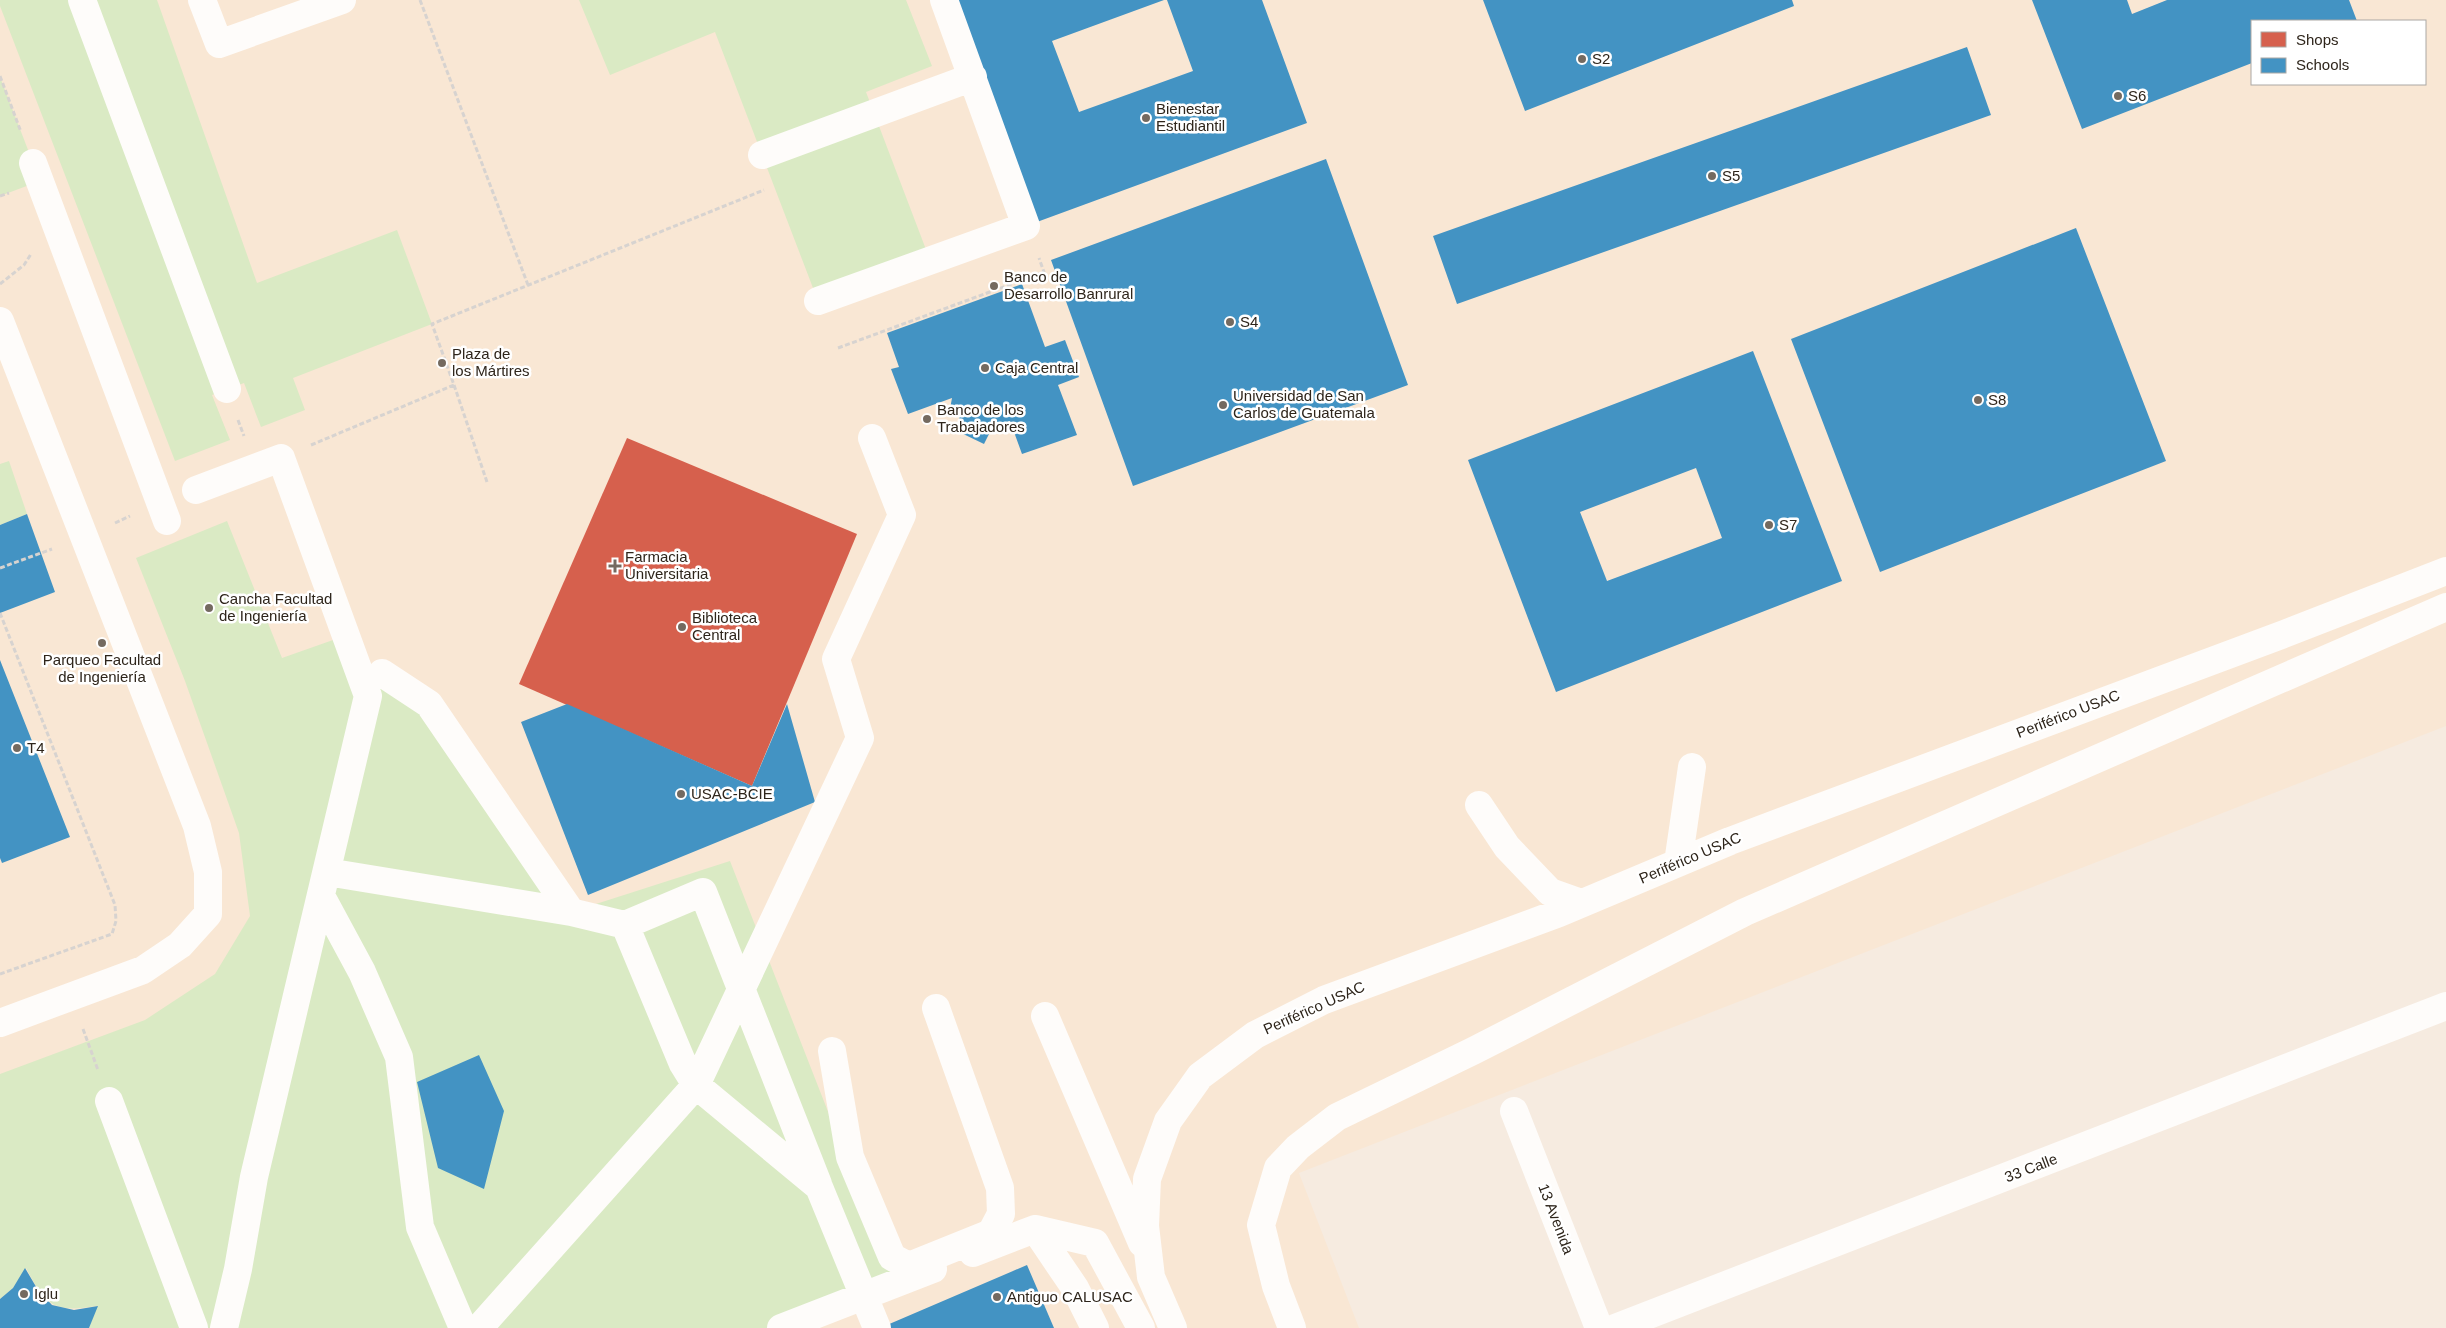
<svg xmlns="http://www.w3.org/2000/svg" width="2446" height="1328" font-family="Arial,sans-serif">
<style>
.built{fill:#f9e7d4;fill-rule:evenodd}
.green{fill:#daeac4}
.shops{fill:#d6604d}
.schools{fill:#4393c3;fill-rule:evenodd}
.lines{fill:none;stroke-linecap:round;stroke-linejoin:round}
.path{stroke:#d7d3d0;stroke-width:3;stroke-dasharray:5 2.5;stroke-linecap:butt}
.minor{stroke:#fefcfa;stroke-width:28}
.poi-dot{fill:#746a60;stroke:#fff;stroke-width:2}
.labels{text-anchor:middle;stroke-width:5;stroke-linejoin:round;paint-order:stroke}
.poi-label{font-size:15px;fill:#2e251b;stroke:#fff;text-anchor:start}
.street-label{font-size:15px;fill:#2e251b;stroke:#fff}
</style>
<rect width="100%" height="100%" fill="#f6ebe0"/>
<!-- built -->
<path class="built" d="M0,0H2446V726L1299,1173L1359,1328H0ZM2252,21H2425V84H2252Z"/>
<!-- green -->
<path class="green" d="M0,0H157L257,283L397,230L432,324L293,378L305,410L261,427L244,383L212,395L230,440L175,461L0,6Z
M579,0H906L932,66L866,92L930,260L818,301L715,32L610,75Z
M0,77L40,181L0,196Z
M9,461L27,514L0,525V464Z
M227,521L282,658L333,640L368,696L382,673L429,704L571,912L730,861L895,1283L795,1328H89L97,1306C54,1313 46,1306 26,1268L13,1288L0,1299V1074L145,1020L215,974L250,916L239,833L185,681L136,558Z"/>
<!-- shops -->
<path class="shops" d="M627,438L857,534L752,786L519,684Z"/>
<!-- schools -->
<path class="schools" d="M944,0H1164L1052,41L1079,112L1193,71L1167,0H1262L1307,123L1026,226Z
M1483,0H1792L1794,6L1525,111Z
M2032,0H2127L2132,14L2167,0H2349L2357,21H2252V63L2082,129Z
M1967,47L1991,115L1457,304L1433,236Z
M1326,159L1408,385L1133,486L1051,260Z
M2076,228L2166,461L1880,572L1791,339Z
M1022,284L1045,347L1065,340L1079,377L1058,385L1077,435L1022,454L1010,421L992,428L984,444L957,431L961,410L950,409L952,398L908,414L891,369L899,367L887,333Z
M1753,351L1842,581L1556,692L1468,460ZM1696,468L1722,538L1607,581L1580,512Z
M27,514L55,592L0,613V525Z
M0,660L70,837L2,863L0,858Z
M567,704L752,786L787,704L815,802L588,895L521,722Z
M479,1055L504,1111L484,1189L438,1168L417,1082Z
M1027,1265L1054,1328H880Z
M25,1268L38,1290L52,1305L74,1310L98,1306L89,1328H0V1299L13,1288Z"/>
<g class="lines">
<!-- path -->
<path class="path" d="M420,0L528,285
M0,76L21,132
M0,196L9,193
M0,284L24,265L31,254
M838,348L1044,272L1039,258
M454,385L487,482
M238,420L244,436
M311,445L454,385L432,324L764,190
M115,523L130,516
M0,568L52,549
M0,613L115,905L116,921L112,934L0,974
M83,1029L98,1070"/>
<!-- minor -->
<path class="minor" d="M82,0L227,389
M202,0L219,44L342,0
M762,155L973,77
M33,163L167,521
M818,301L1026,226L944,0
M0,321L197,826L208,872V914L180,945L143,970L0,1023
M196,490L281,458L368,696L254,1177L238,1269L224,1328
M382,673L429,704L571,912L625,925L683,1064L696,1085L819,1187L877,1328
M1479,805L1507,847L1550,892L1581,903
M1678,863L1692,767
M327,872L571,912
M321,896L362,972L399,1057L420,1227L463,1328
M625,925L703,892L818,1184
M1045,1016L1142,1243
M832,1051L850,1157L892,1257L909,1266L991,1233L1001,1214L1000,1188L936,1008
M109,1101L194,1328
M1514,1111L1599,1328
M1035,1229L1095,1243L1141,1328
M973,1253L1035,1229L1075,1288L1095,1328
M479,1328L696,1085L860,738L836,659L902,515L872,438
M781,1328L933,1269
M1173,1328L1151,1277L1145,1226L1147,1179L1168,1121L1200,1076L1255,1035L1324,1000L1559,913L1730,841L2284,634L2446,571
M1292,1328L1276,1286L1261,1225L1278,1168L1298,1147L1337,1117L1473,1051L1745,912L2446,607
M1615,1328L2446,1006"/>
</g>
<!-- markers -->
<g class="poi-dot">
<circle cx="1582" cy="59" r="5"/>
<circle cx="2118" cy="96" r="5"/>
<circle cx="1146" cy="118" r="5"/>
<circle cx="1712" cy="176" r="5"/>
<circle cx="994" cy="286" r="5"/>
<circle cx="1230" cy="322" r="5"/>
<circle cx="442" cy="363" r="5"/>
<circle cx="985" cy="368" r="5"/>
<circle cx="1978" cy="400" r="5"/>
<circle cx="1223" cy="405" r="5"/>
<circle cx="927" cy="419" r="5"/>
<circle cx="1769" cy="525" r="5"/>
<path d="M612.5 558.5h5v5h5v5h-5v5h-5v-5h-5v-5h5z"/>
<circle cx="209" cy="608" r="5"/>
<circle cx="682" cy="627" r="5"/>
<circle cx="102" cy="643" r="5"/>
<circle cx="17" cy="748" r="5"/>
<circle cx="681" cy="794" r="5"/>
<circle cx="24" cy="1294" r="5"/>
<circle cx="997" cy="1297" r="5"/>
</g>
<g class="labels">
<!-- poi labels -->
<g class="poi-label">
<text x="1592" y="64">S2</text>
<text x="2128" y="101">S6</text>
<text x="1156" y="114">Bienestar<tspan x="1156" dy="17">Estudiantil</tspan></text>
<text x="1722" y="181">S5</text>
<text x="1004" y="282">Banco de<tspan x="1004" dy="17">Desarrollo Banrural</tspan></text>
<text x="1240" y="327">S4</text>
<text x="452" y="359">Plaza de<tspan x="452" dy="17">los Mártires</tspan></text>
<text x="995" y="373">Caja Central</text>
<text x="1233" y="401">Universidad de San<tspan x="1233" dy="17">Carlos de Guatemala</tspan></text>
<text x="1988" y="405">S8</text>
<text x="937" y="415">Banco de los<tspan x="937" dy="17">Trabajadores</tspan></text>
<text x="1779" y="530">S7</text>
<text x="625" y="562">Farmacia<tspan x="625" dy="17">Universitaria</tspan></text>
<text x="219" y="604">Cancha Facultad<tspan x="219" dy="17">de Ingeniería</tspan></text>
<text x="692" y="623">Biblioteca<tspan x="692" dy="17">Central</tspan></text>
<text x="102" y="665" text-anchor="middle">Parqueo Facultad<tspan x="102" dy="17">de Ingeniería</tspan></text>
<text x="27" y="753">T4</text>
<text x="691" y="799">USAC-BCIE</text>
<text x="34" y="1299">Iglu</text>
<text x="1007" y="1302">Antiguo CALUSAC</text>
</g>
<!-- street labels -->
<g class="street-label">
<text transform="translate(2068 714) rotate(-21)" y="5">Periférico USAC</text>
<text transform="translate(1690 858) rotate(-23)" y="5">Periférico USAC</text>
<text transform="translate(1314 1008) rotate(-24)" y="5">Periférico USAC</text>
<text transform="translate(2031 1168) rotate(-21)" y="5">33 Calle</text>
<text transform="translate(1556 1219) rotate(69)" y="5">13 Avenida</text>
</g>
</g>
<!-- legend -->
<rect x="2251" y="20" width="175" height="65" fill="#ffffff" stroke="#aba8a4"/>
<rect x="2261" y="32" width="25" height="15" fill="#d6604d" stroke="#aba8a4"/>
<text x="2296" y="45" font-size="15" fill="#2e251b">Shops</text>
<rect x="2261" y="58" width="25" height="15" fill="#4393c3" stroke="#aba8a4"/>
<text x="2296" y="70" font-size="15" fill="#2e251b">Schools</text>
</svg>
